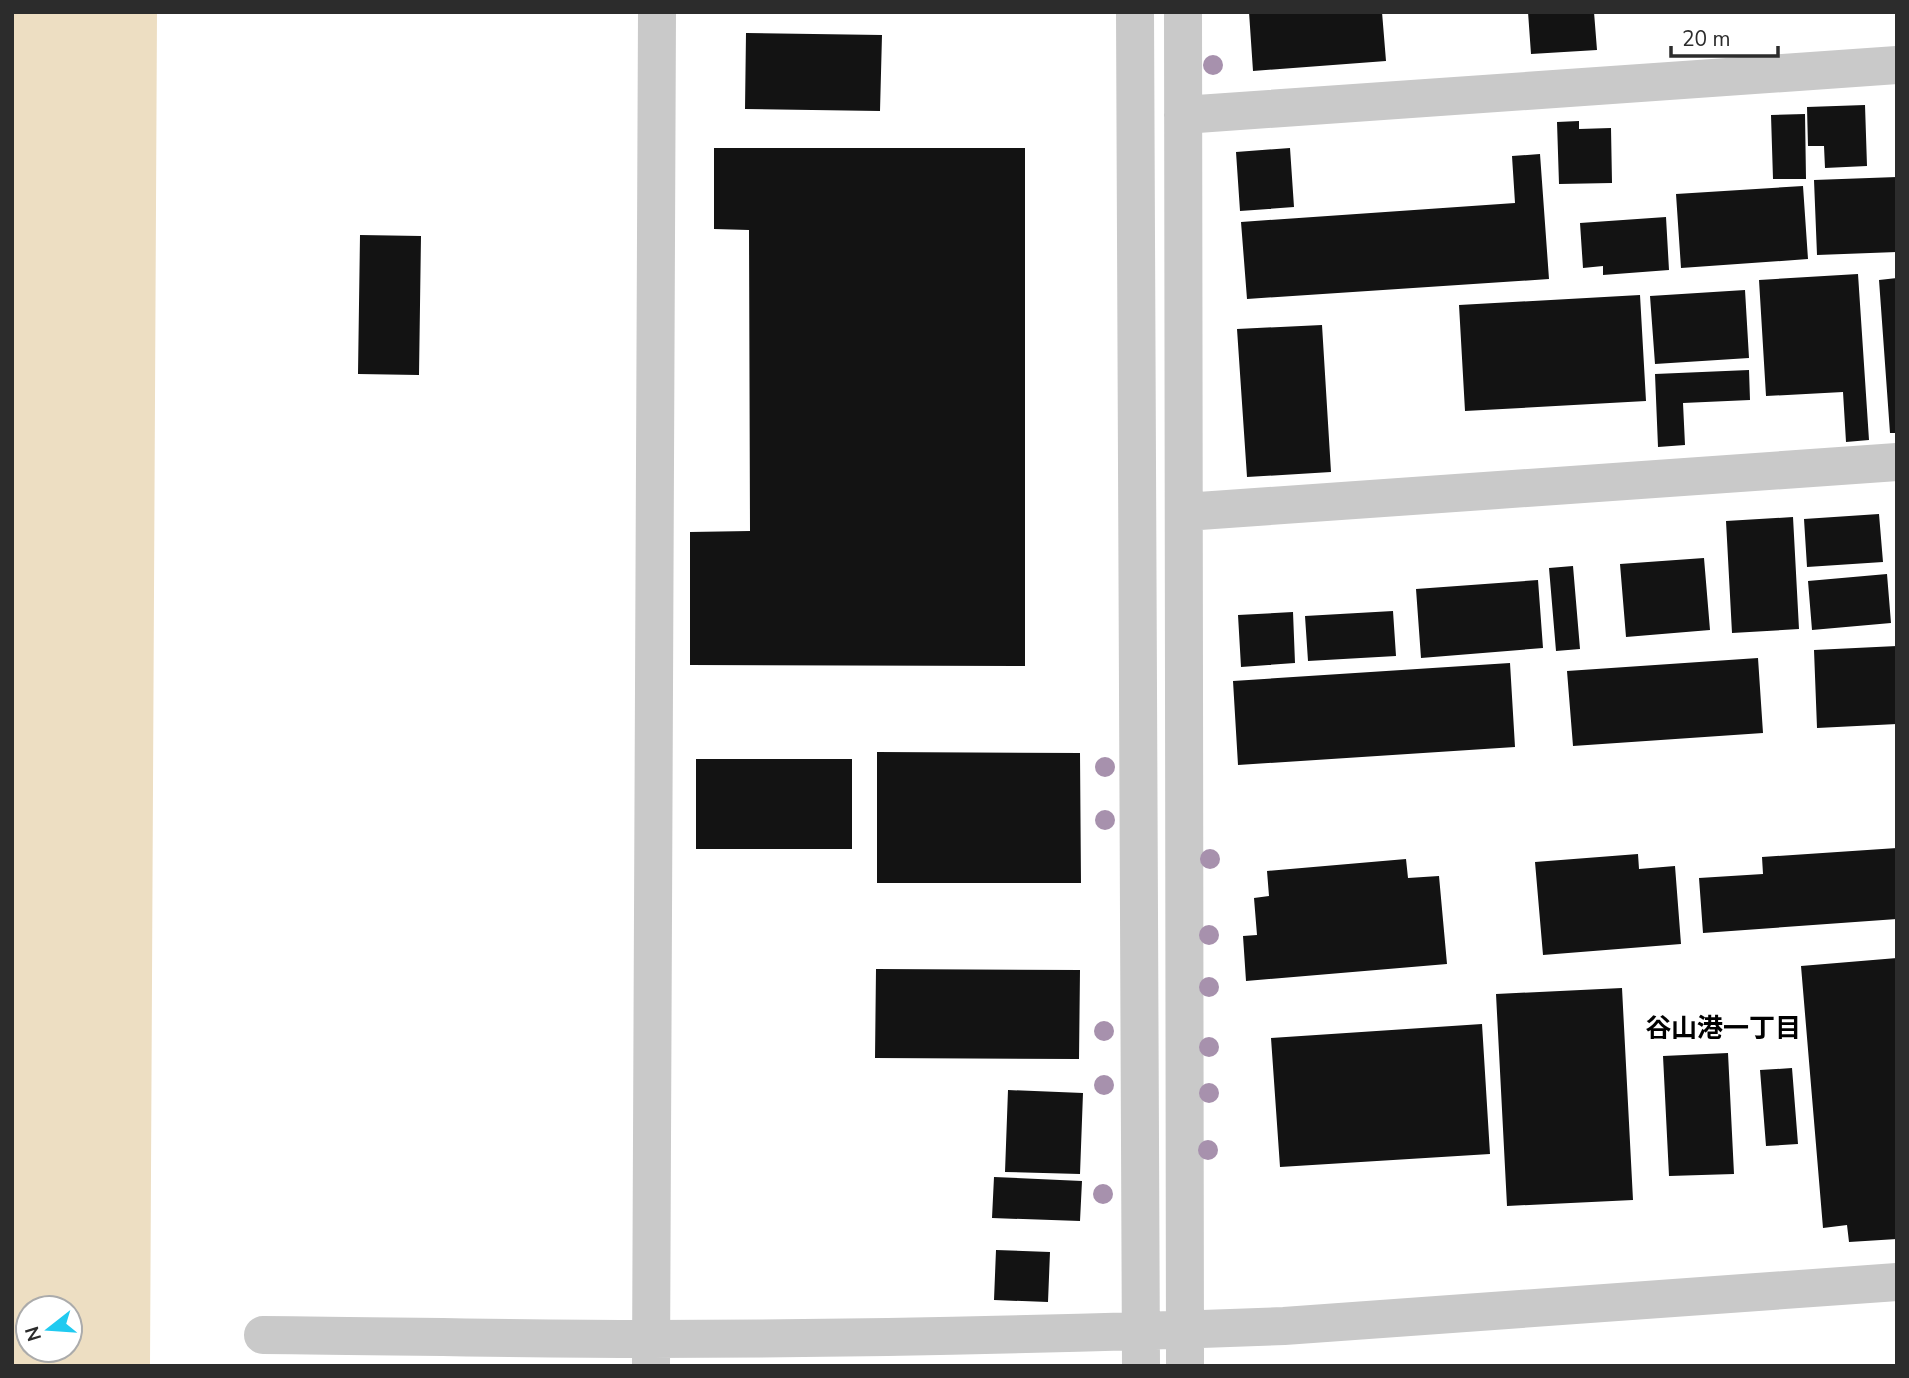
<svg xmlns="http://www.w3.org/2000/svg" width="1909" height="1378" font-family="'Nunito Sans','Noto Sans JP',sans-serif">
<style>
.water{fill:#eddec2;fill-rule:evenodd}
.building{fill:#131313}
.lines{fill:none;stroke-linecap:round;stroke-linejoin:round}
.minor{stroke:#c9c9c9;stroke-width:38}
.tree{fill:#a791ad}
.labels{text-anchor:middle;stroke-width:7;stroke-linejoin:round;paint-order:stroke}
.neighbourhood-label{font-size:26px;font-weight:bold;fill:#000;stroke:#fff}
</style>
<rect width="100%" height="100%" fill="#fff"/>
<!-- water -->
<path class="water" d="M12,12H157L150,1366H12ZM28,1308H70V1350H28Z"/>
<!-- building -->
<path class="building" d="M1249,12H1382L1386,61L1253,71Z
M1528,12H1594L1597,50L1531,54Z
M746,33L882,35L880,111L745,109Z
M1865,105L1867,166L1825,168L1824,146H1808L1807,107Z
M1805,114L1806,179H1773L1771,115Z
M1579,121V129L1611,128L1612,183L1559,184L1557,122Z
M714,148H1025V666L690,665V532L750,531L749,230L714,229Z
M1290,148L1294,207L1240,211L1236,152Z
M1540,154L1549,279L1247,299L1241,222L1515,203L1512,156Z
M1897,177V252L1817,255L1814,180Z
M1803,186L1808,259L1681,268L1676,194Z
M1666,217L1669,270L1603,275V266L1583,268L1580,223Z
M360,235L421,236L419,375L358,374Z
M1858,274L1869,440L1846,442L1843,392L1766,396L1759,280Z
M1897,278V433H1890L1879,280Z
M1745,290L1749,358L1655,364L1650,296Z
M1640,295L1646,401L1465,411L1459,305Z
M1322,325L1331,472L1247,477L1237,329Z
M1749,370L1750,400L1683,403L1685,445L1658,447L1655,374Z
M1879,514L1883,562L1807,567L1804,519Z
M1793,517L1799,629L1732,633L1726,521Z
M1704,558L1710,630L1626,637L1620,564Z
M1573,566L1580,649L1556,651L1549,568Z
M1887,574L1891,623L1812,630L1808,581Z
M1538,580L1543,648L1421,658L1416,589Z
M1393,611L1396,656L1308,661L1305,616Z
M1293,612L1295,663L1241,667L1238,615Z
M1897,646V724L1817,728L1814,650Z
M1758,658L1763,733L1573,746L1567,671Z
M1510,663L1515,747L1238,765L1233,681Z
M877,752L1080,753L1081,883H877Z
M696,759H852V849H696Z
M1897,848V919L1703,933L1699,878L1763,874L1762,857Z
M1638,854L1639,869L1675,866L1681,944L1543,955L1535,862Z
M1406,859L1408,878L1439,876L1447,964L1246,981L1243,936L1257,935L1254,898L1269,896L1267,871Z
M1897,958V1239L1849,1242L1847,1225L1823,1228L1801,966Z
M876,969L1080,970L1079,1059L875,1058Z
M1622,988L1633,1200L1507,1206L1496,994Z
M1482,1024L1490,1154L1280,1167L1271,1038Z
M1728,1053L1734,1174L1669,1176L1663,1056Z
M1792,1068L1798,1144L1766,1146L1760,1070Z
M1008,1090L1083,1093L1080,1174L1005,1172Z
M994,1177L1082,1181L1080,1221L992,1218Z
M996,1250L1050,1252L1048,1302L994,1300Z"/>
<g class="lines">
<!-- minor -->
<path class="minor" d="M1135,12L1141,1366
M1183,12L1185,1366
M1183,115L1897,65
M1185,512L1897,462
M263,1335C392,1336 521,1339 649,1339C861,1339 1073,1334 1284,1326L1897,1282
M651,1365L657,12"/>
</g>
<!-- trees -->
<g class="tree">
<circle cx="1213" cy="65" r="10"/>
<circle cx="1105" cy="767" r="10"/>
<circle cx="1105" cy="820" r="10"/>
<circle cx="1210" cy="859" r="10"/>
<circle cx="1209" cy="935" r="10"/>
<circle cx="1209" cy="987" r="10"/>
<circle cx="1104" cy="1031" r="10"/>
<circle cx="1209" cy="1047" r="10"/>
<circle cx="1104" cy="1085" r="10"/>
<circle cx="1209" cy="1093" r="10"/>
<circle cx="1208" cy="1150" r="10"/>
<circle cx="1103" cy="1194" r="10"/>
</g>
<g class="labels">
<!-- neighbourhood labels -->
<g class="neighbourhood-label">
<text x="1723" y="1037">谷山港一丁目</text>
</g>
</g>
<!-- border -->
<rect width="1909" height="1378" fill="none" stroke="#2c2c2c" stroke-width="28"/>
<!-- north arrow -->
<g transform="translate(49 1329) rotate(253)"><circle r="33" fill="#ffffff" stroke="#ababab" stroke-width="2"/>
<path d="M0-5L12 26L0 18L-12 26Z" fill="#20caf0"/>
<text y="-10" font-size="19" font-weight="bold" text-anchor="middle" fill="#2c2c2c">N</text>
</g>
<!-- scale -->
<path d="M1671 46v10h107v-10" fill="none" stroke="#2c2c2c" stroke-width="3.5"/>
<text x="1682" y="46" font-size="21" fill="#2c2c2c" stroke="#ffffff" stroke-width="5" paint-order="stroke">20 m</text>
</svg>
